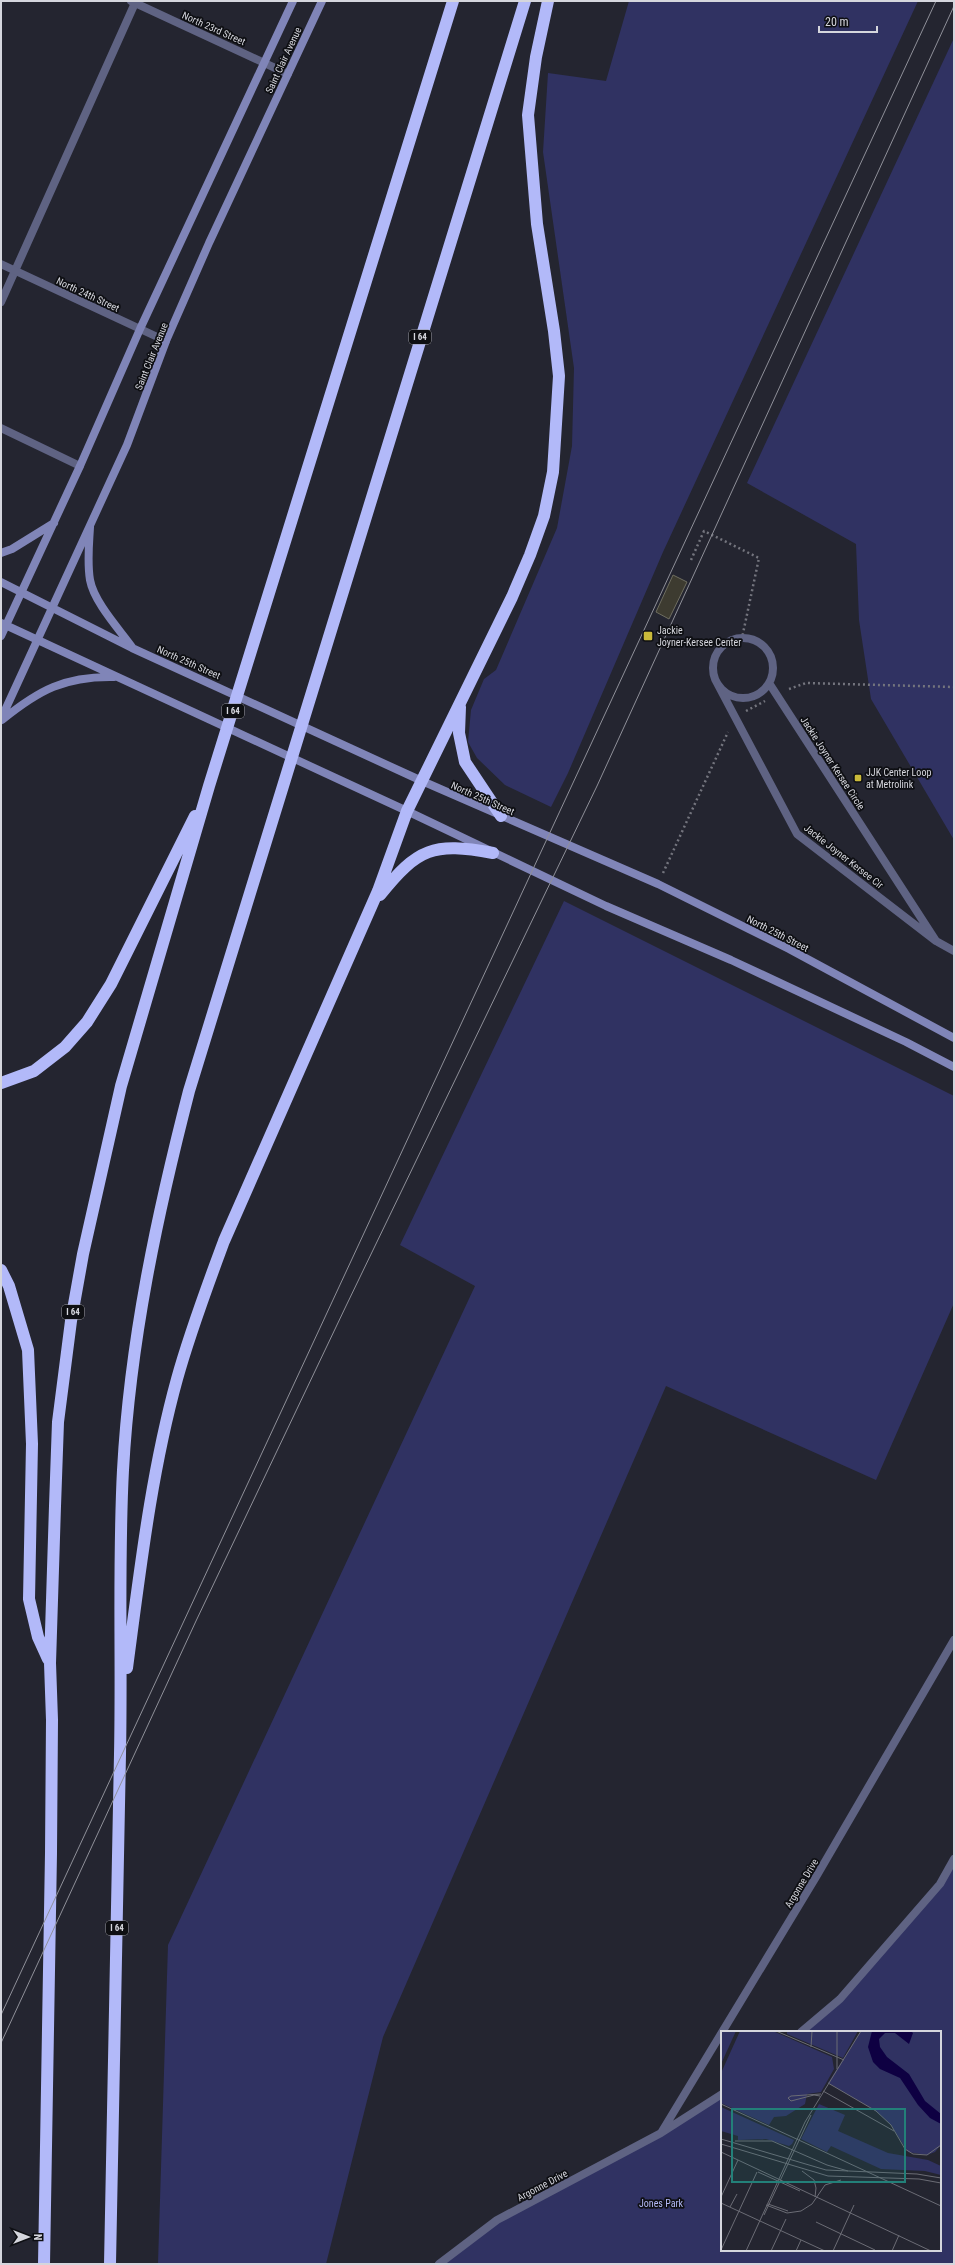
<svg xmlns="http://www.w3.org/2000/svg" width="955" height="2265" font-family="'Roboto Condensed',sans-serif">
<style>
.green{fill:#303262}
.building{fill:#3d3b30;stroke:#6e6d60}
.lines{fill:none;stroke-linecap:round;stroke-linejoin:round}
.path{stroke:#74757e;stroke-width:2.5;stroke-dasharray:2 3;stroke-linecap:butt}
.lane{stroke:#5f6383;stroke-width:8}
.street{stroke:#5f6383;stroke-width:8}
.secondary{stroke:#8085b8;stroke-width:8}
.highway{stroke:#b2b9f9;stroke-width:12}
.tram{stroke:#8f9099;stroke-width:1}
.poi-dot{fill:#caba3a;stroke:#0e0f13;stroke-width:1.5}
.labels{text-anchor:middle;stroke-width:3.5;stroke-linejoin:round;paint-order:stroke}
.shield{fill:#0e0f13;stroke:#999aa0;stroke-width:1}
.shield-label{font-size:9px;font-weight:bold;fill:#d5d6dd}
.street-label{font-size:10px;fill:#d5d6dd;stroke:#0e0f13}
.poi-label{font-size:10px;fill:#d5d6dd;stroke:#0e0f13;text-anchor:start}
.park-label{font-size:10px;fill:#b3b9f6;stroke:#0e0f13}
.inset-road{fill:none;stroke:#6b6c75;stroke-width:1}
.view{fill:#238079;fill-opacity:0.15;stroke:#238079;stroke-width:2}
.inset-edge{fill:none;stroke:#d5d6dd;stroke-width:2}
</style>
<rect width="100%" height="100%" fill="#242530"/>
<!-- green -->
<path class="green" d="M629,1H918L663,552L568,773L551,807L505,785L477,758L468,742L471,710L484,679L496,670L557,528L572,446L574,368L543,152L548,73L606,81Z
M954,38V840L871,699L859,620L856,544L747,483Z
M564,901L954,1096V1303L876,1480L666,1386L383,2037L326,2264H158L168,1945L475,1286L400,1245Z
M954,1859V2264H439L497,2220L661,2133L722,2094V2250H940V2032H801L840,1999L940,1884Z"/>
<!-- building -->
<path class="building" d="M673,575L687,582L669,619L656,612Z"/>
<g class="lines">
<!-- path -->
<path class="path" d="M691,560L704,531L759,558L742,638
M789,689L806,683L954,687
M746,711L765,701
M663,873L728,732"/>
<!-- lane -->
<path class="lane" d="M1,302L135,3
M1,428L80,466
M713 668a30 30 0 1 1 60 0a30 30 0 1 1-60 0Z
M717,683L797,834L936,941
M769,683L936,941L954,951"/>
<!-- street -->
<path class="street" d="M131,1L288,74
M1,264L166,341
M801,2032L840,1999L940,1884L954,1859
M661,2133L816,1877L954,1640
M439,2264L497,2220L661,2133L722,2094"/>
<!-- secondary -->
<path class="secondary" d="M90,527C89,545 87,562 90,580C94,602 119,629 132,647
M1,553L12,549L54,523
M1,582L132,648L422,781L658,884L789,949L954,1038
M1,623L407,811L606,906L731,960L906,1042L954,1067
M1,636L80,466L140,329L293,1
M1,719L127,445L166,341L209,243L322,1
M2,720C39,690 65,676 114,677"/>
<!-- highway -->
<path class="highway" d="M460,707L459,733L465,762L501,816
M380,895C418,848 433,842 493,853
M1,1083L34,1071L65,1047L87,1022L111,984L195,816
M1,1270L9,1286L28,1350L32,1444L29,1599L38,1637L48,1659
M127,1668C140,1571 151,1473 177,1379C190,1332 207,1287 224,1241L378,891L407,811L512,597L530,555L544,516L553,472L559,376L554,331L537,224L528,115L536,57L548,1
M44,2264L51,1853L52,1720L50,1663L55,1506L58,1422L71,1321L83,1254L121,1086L209,786L453,1
M110,2264C113,2094 117,1924 120,1754C122,1659 118,1564 123,1470C130,1341 157,1215 189,1091L525,1"/>
<!-- tram -->
<path class="tram" d="M1,2015L936,1
M1,2043L196,1621L346,1306L597,786L954,6"/>
</g>
<!-- markers -->
<g class="poi-dot">
<rect x="643" y="631" width="10" height="10" rx="2"/>
<rect x="854" y="774" width="8" height="8" rx="2"/>
</g>
<g class="labels">
<!-- shield labels -->
<g class="shield">
<rect x="409" y="330" width="22" height="14" rx="3"/>
<rect x="222" y="704" width="22" height="14" rx="3"/>
<rect x="62" y="1305" width="22" height="14" rx="3"/>
<rect x="106" y="1921" width="22" height="14" rx="3"/>
</g>
<g class="shield-label">
<text x="420" y="340">I 64</text>
<text x="233" y="714">I 64</text>
<text x="73" y="1315">I 64</text>
<text x="117" y="1931">I 64</text>
</g>
<!-- street labels -->
<g class="street-label">
<text transform="translate(214 28) rotate(24)" y="4">North 23rd Street</text>
<text transform="translate(283 60) rotate(-65)" y="4">Saint Clair Avenue</text>
<text transform="translate(88 294) rotate(25)" y="4">North 24th Street</text>
<text transform="translate(151 356) rotate(-68)" y="4">Saint Clair Avenue</text>
<text transform="translate(189 662) rotate(24)" y="4">North 25th Street</text>
<text transform="translate(833 763) rotate(57)" y="4">Jackie Joyner Kersee Circle</text>
<text transform="translate(483 798) rotate(24)" y="4">North 25th Street</text>
<text transform="translate(844 856) rotate(38)" y="4">Jackie Joyner Kersee Cir</text>
<text transform="translate(778 933) rotate(27)" y="4">North 25th Street</text>
<text transform="translate(801 1883) rotate(-59)" y="4">Argonne Drive</text>
<text transform="translate(542 2185) rotate(-28)" y="4">Argonne Drive</text>
</g>
<!-- poi labels -->
<g class="poi-label">
<text x="657" y="634">Jackie<tspan x="657" dy="12">Joyner-Kersee Center</tspan></text>
<text x="866" y="776">JJK Center Loop<tspan x="866" dy="12">at Metrolink</tspan></text>
</g>
<!-- park labels -->
<g class="park-label">
<text x="661" y="2207">Jones Park</text>
</g>
</g>
<!-- overview -->
<g transform="translate(721 2031)">
<rect width="220" height="220" fill="#242530"/>
<path d="M0,0H15L0,33ZM19,0H52L111,26L113,38L100,61L86,63L84,73L65,85L53,86L48,94L0,72V42ZM66,0H137L122,27L66,3ZM140,0H220V114L214,121L206,124L187,121L170,94L155,80L107,52ZM98,73L124,84L117,100L167,122L207,129L220,135V144L204,140L160,138L110,115L106,121L80,108ZM0,76L73,109L71,113L68,115L45,108L17,109V105L0,100Z" fill="#303262"/>
<path d="M151,0H190L192,2L188,13L174,2H164L158,8L159,16L166,26L188,43L204,70L220,83V93L209,87L197,74L179,47L159,38L152,31L147,16Z" fill="#0e0042"/>
<path class="inset-road" d="M55,0L123,29M90,16L91,0M116,38V0M107,52L155,80L170,94L184,118L192,123L206,124L220,114M102,60L173,100M99,65L93,64L70,70L67,67L70,65L100,63M0,73L220,175M0,108L105,139L196,143L220,147M14,110H51L106,134L127,140M0,113L107,145L198,148L220,152M0,121L210,220M81,140L93,149L95,157L94,166M37,141L79,160M0,166L17,129M0,172L104,220M47,173L67,180M45,174L66,182L80,180L91,173L104,154L120,149M9,176L16,163M43,184L90,84M95,191L154,219M0,219L36,141M25,220L84,91L140,0M50,220L65,188M75,220L80,209M112,220L133,174M171,220L178,204"/>
<path class="view" d="M11,78H184V151H11Z"/>
<rect width="220" height="220" class="inset-edge"/>
</g>
<!-- border -->
<rect width="955" height="2265" fill="none" stroke="#d5d6dd" stroke-width="4"/>
<!-- north arrow -->
<g transform="translate(28 2237) rotate(90)" stroke="#0e0f13" stroke-width="3" paint-order="stroke">
<path d="M0-3L7 15L0 10L-7 15Z" fill="#d5d6dd"/>
<text y="-6" font-size="11" font-weight="bold" text-anchor="middle" fill="#d5d6dd">N</text>
</g>
<!-- scale -->
<path d="M819 26v6h58v-6" fill="none" stroke="#d5d6dd" stroke-width="2"/>
<text x="825" y="26" font-size="12" fill="#d5d6dd" stroke="#0e0f13" stroke-width="3" paint-order="stroke">20 m</text>
</svg>
